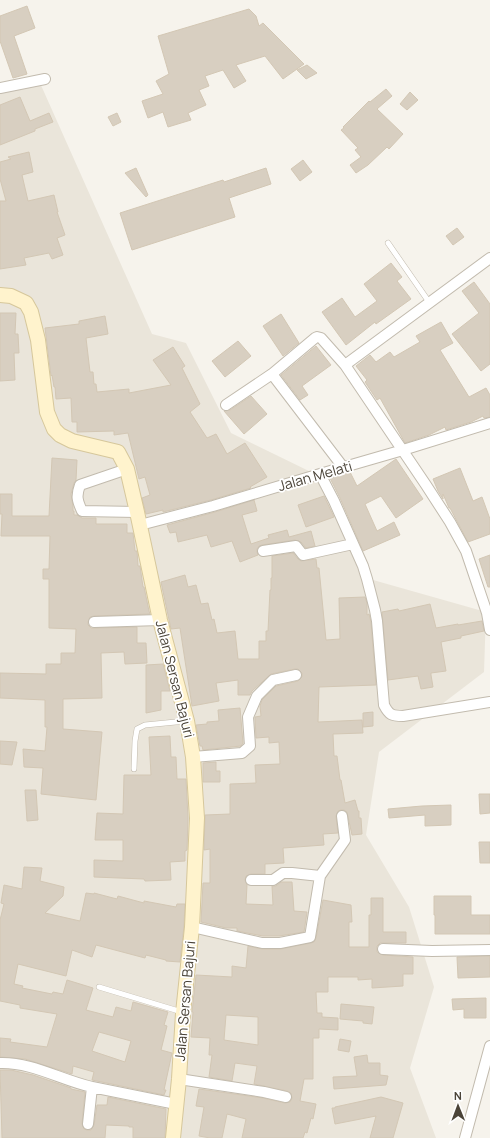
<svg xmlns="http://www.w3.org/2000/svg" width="490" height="1138" font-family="Manrope,sans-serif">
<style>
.residential{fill:#eae5da}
.building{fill:#d8cfc1;stroke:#d3c7b4;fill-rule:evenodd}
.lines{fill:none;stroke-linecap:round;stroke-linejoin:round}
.lane-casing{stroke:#c2bbae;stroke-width:6}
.street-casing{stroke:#c2bbae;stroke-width:12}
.secondary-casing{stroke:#d6c79b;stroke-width:16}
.lane{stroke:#fff;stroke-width:5}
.street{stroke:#fff;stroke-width:10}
.secondary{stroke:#fff3cd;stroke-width:14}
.labels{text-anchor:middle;stroke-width:3.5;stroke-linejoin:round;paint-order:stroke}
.street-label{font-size:14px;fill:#4b4439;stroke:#fff}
</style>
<rect width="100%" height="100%" fill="#f6f3ec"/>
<!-- residential -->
<path class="residential" d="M40,83L152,334L186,343L231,433L313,473L360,561L366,578L486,612L484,672L379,752L366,835L409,907L434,987L410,1068L436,1138H0V87Z"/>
<!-- building -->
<path class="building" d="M27,6L35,28L14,36L27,74L13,78L0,41V16Z
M249,9L256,16L259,26L263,23L304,64L283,79L265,56L236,65L246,81L234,88L223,70L205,76L209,86L199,90L206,105L188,113L191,120L168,127L163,112L148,118L142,101L163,94L156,81L169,74L158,36Z
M307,65L317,73L306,79L297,70Z
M386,89L392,96L377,109L403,134L389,149L387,147L368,165L356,173L350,165L361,157L355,150L358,148L341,130L344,128L343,127L369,101L370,102Z
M410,92L418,100L407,110L400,104Z
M20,97L30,121L49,113L53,122L35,129V131L0,145V105Z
M117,113L121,122L113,126L108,117Z
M29,152L33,172L22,175L28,201L54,195L58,212H57L65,235L57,238L63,255L52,259L49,253L24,258L26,265L0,269V201H6L0,179V162L11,159L8,157Z
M303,160L312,172L300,181L291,169Z
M136,168L148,195L146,197L125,173Z
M266,168L271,184L229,198L235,217L132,250L120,213L223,180L224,182Z
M457,228L464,237L453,245L446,236Z
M391,263L402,277L397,281L411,299L376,324L375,322L346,345L322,312L342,298L355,317L377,301L364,284Z
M474,282L490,304V364L481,371L452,334L479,313L462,291Z
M0,313H16L15,334H18L19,353H14L15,380L0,381Z
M281,314L299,343L283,356L263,326Z
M105,316L108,334L86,338L90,372H93L94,384H96L97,392L129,389V393L171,385L153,360L173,347L185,366L182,368L200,404L190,412L207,438L216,434L227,454L245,443L267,477L250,487L251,488L211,500L163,512V510L146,514L142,498L150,495L145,477L139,479L128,433L114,435V431L77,432V422H72L71,398L56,399L55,387H54L52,375L51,376L45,328L79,324V321Z
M441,322L453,343L440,350L469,397L486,388L490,395V417L484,418L483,416L471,422L446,430L445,427L429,435L405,443L380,398L377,400L365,382L367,380L356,366L370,355L376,362L390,352L394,357L420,342L416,336Z
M238,341L251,356L225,377L212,361Z
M316,346L331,365L302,386L308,395L300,400L281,375Z
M251,396L267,414L244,434L224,411L230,410Z
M52,458L77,460L76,480L74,483L71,494L73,506V511H74V515H77L82,518H96V524H127V533H133L135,551H137L138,566H140L143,587H144L149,611L150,614L94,616L90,617L88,622V625L91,628H94L137,627V643H146L147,663L125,664L124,652L101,653L102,698L63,699V729L102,732L96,800L41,794L43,768L24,767L23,749L45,751L47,727H45V700L0,698V673L46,674V664H61V653H75L76,629L49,628V579H43V569H49L50,536H1L2,514H0V494H12V516H49Z
M396,459L423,499L396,518L381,496L365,504L377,531L394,522L400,535L363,551L340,498L330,478L350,472L357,486Z
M460,468L473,501L482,497L490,519V534L468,542L450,508H449L443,494V499L438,491L433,479Z
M324,496L334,517L306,527L298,505Z
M254,500L257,511L242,515L251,544L269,538L268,535L287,530L289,537L311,531L315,546L306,548L301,542L295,540L262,545L259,546L257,549V552L258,555L240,562L232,541L211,547L207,535L178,542L176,532L170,533L167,525L215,512Z
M293,553L298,559L301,561L316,559L317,568H319L326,640L340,639L339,598L365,597L367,603V615L369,614L371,622L376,685L319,687L318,722L362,720L363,733L333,734L334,756H337L340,780H341L345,803L355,800L358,811H359V818H361L362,834L352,835L347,812L344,810H341L338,811L336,816L338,833L323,834L324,845L283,848L284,863L265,864V874H251L246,876L245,880L247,885L246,904L273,905L272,886H276L281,882H292L294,911L307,912L304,932L279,936H263L237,931V928H226L201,922L203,883H210V849L204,850L205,815L230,814V784L256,783L255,765L280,764L279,742L269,743V737L256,738L255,718V717L261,716L260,706L262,700L276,686L298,681L302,677V673L298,669H295L271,674L252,691L250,695H238V680L216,683L219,701L192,706L180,628L171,629L161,582L185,575L188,587L196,585L201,604L208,603L212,620L214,619L217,633L235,631L238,659H259V641H266V631H268L270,590H271V578H272V556Z
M490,555V587H488L479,559Z
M430,604L436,628L458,624V625L482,621L484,631L461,636V638L441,642L446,671L431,673V675L433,687L421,689L418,676L388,680L382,612L398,609L399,611Z
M163,664L170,691H161V710L146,713V665Z
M240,708L243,743L241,746L203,750L202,746H200L196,725L207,724V722L219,721L218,710Z
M373,712V726L363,727V713Z
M170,736L171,757H176L177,779H186L188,818L187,850L185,851V861L170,862L171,880L145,881L144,879L94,877V860L123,861V840H95L97,813L123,814L124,775H151L149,737Z
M0,741L17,742L12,765L0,764Z
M216,762V771H220V782H203V763Z
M25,790H36L38,820L27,821Z
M479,794H490V813L480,814Z
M451,805V825L425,826V815L389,818L388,809L422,806Z
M479,842H490V863H480Z
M24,867L42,868L40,881L64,887L63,896L45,913L80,921L86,893L94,894V893L117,899L118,896L144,903V901L176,907L177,904H185L184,926L180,962L166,961V960L146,955L145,958L96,945L92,957L72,950L66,976L18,964L14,984L23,986L22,988L52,994L53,992L63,994L67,980L93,988L86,1010L113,1017L116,1007L131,1011L133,1002L168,1012L164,1025L167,1026L161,1050L172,1053L164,1090H166L164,1095L92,1080L94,1072L73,1066L72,1074L25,1059L0,1057V1038L11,1039L10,1042L47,1047L57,1014L20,1008V1005L0,1001V920L4,904L1,903L4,885L22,889ZM99,1032L131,1041L125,1062L92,1051Z
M434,896H471V915H490V934H435V915H434Z
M371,898H383V932H406V943H380L377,946V952L383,955L413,957V974H403V986L372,988V979L358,980V977H328V992H316L317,1013H322V1017L338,1018V1030L319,1029V1038H313V1079H304L300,1101L316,1104L313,1119L311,1118L307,1133L305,1132L303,1138H242L246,1119L227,1114L222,1138H210L199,1136L204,1107L196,1106L199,1089L263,1098L285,1103L290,1102L292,1098L291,1093L287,1091L254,1084L257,1066L235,1063L232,1081L209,1077L212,1055H209L210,1038L191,1037L193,1012H192L196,975L232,977V966L246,968L248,946L262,949H280L311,943L314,942L316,938L323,900L351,905L352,922H349V947H369V915H371ZM226,1015L258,1017V1045L224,1040Z
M490,956V977L458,978L457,957Z
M486,998V1018H464V1009L453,1010L452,999Z
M341,1004L374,1007L372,1024L363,1023V1021L340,1019Z
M340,1039L351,1041L349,1052L338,1050Z
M367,1055L368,1063H380V1075L388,1076L386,1085L334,1089L333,1077L357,1076L354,1057Z
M0,1070H11L33,1075L71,1088V1089L85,1092L82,1124L84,1129L87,1130H91L94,1125L97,1105H107L108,1097L166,1109L165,1138H133V1127H129V1126L106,1125L105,1138H2Z
M381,1097L403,1103L393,1138H370L376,1116L335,1124L332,1108H335V1107Z"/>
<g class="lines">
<defs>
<path id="lane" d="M388,243L429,302
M134,769L135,741L137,729L145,725L186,721
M99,987L182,1012"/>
<path id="street" d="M0,88L45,79
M345,365L490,258
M272,374L343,467
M226,405L272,374L315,338L317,337L321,338L345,365L426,485L450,522L466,551L487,613L490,630
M127,469L80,485C76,496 77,500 82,511L137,512
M320,474L334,501L363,566L367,579L375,610L377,621L384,705C389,715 392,716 403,716L490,702
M140,525L213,506L320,474L403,450L490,423
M263,551L296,546L303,555L353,544
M94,622L160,620
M193,757L242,753L250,746L248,717L257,696L273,680L296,675
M251,880H273L283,873H292L320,876
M192,927L262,943H280L310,937L320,876L345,840L342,816
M383,949L432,951L490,950
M0,1063C32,1062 61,1080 92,1087L88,1124
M179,1079L264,1092L286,1097
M92,1087L176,1104
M465,1138L490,1046"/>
<path id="secondary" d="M0,295L11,296L26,303L31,312L38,340L47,412L54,429L60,435L72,441L118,452L127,469L137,512L160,620L187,721L193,757L197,818L192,927L183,1013L179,1079L173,1138"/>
</defs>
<!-- lane casing -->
<use href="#lane" class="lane-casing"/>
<!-- street casing -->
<use href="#street" class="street-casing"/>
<!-- secondary casing -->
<use href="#secondary" class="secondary-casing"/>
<!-- lane -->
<use href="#lane" class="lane"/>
<!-- street -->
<use href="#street" class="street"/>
<!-- secondary -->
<use href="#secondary" class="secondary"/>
</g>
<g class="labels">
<!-- street labels -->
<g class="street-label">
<text transform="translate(315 476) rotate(-16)" y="5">Jalan Melati</text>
<text transform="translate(175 679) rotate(76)" y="5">Jalan Sersan Bajuri</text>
<text transform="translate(185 1001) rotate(-85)" y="5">Jalan Sersan Bajuri</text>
</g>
</g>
<!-- north arrow -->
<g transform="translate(458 1106) rotate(359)" stroke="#ffffff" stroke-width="3" paint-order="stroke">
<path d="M0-3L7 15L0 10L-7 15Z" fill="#4b4439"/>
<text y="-6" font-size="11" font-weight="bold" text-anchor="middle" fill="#4b4439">N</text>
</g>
</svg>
